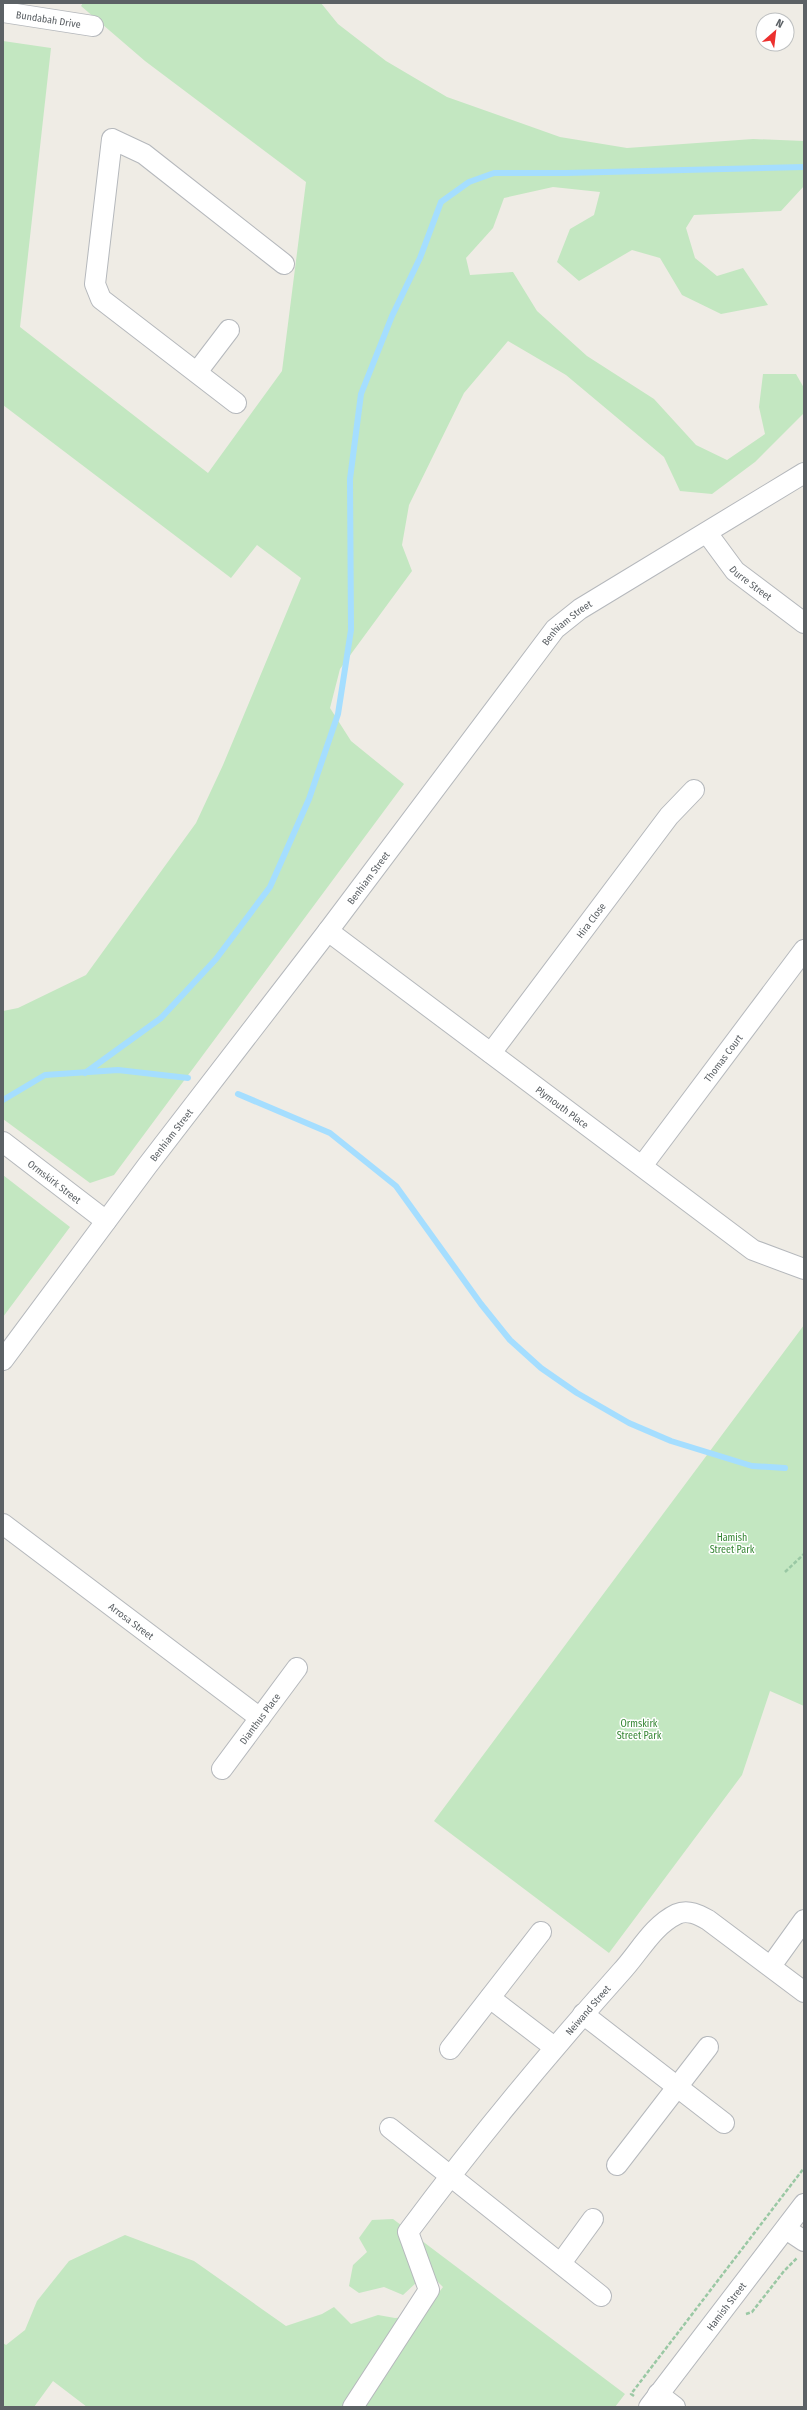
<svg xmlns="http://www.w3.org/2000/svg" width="807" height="2410" font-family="'Fira Sans Condensed',sans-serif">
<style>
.green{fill:#c3e7c1}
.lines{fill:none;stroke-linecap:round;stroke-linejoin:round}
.stream{stroke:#a5deff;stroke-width:6}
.minor-casing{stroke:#b5b8bc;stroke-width:22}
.path{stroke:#9ac8a4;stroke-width:2.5;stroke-dasharray:4 2;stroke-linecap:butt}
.minor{stroke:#fff;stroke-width:20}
.labels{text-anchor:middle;stroke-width:3;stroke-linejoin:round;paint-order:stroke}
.street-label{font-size:10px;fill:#5c6165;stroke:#fff}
.park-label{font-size:10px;fill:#358633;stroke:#fff}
</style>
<rect width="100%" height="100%" fill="#efece5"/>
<!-- green -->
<path class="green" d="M83,3H321L338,24L386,61L447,97L560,137L627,148L753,139L804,141V186L781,211L694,215L686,228L695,258L717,276L743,268L768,305L721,314L682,295L660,258L632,250L579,281L557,262L570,229L594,215L600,192L553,187L504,198L493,228L466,258L470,275L513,272L537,311L587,356L654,399L696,445L727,460L765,434L759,407L763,374H796L804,388V413L755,462L712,494L680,491L664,457L566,375L508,341L464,393L409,505L402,545L412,571L340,669L330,708L351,741L404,784L114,1175L90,1183L3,1119V1011L18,1008L86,975L196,823L223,765L301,578L257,545L231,578L3,405V41L51,48L20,327L208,473L282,371L306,182L145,61L81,6Z
M3,1175L70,1227L3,1317Z
M804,1325V1706L770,1691L742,1775L609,1953L434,1821Z
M393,2219L625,2394L615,2407H87L53,2381L34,2407H3V2343L6,2345L25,2330L37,2301L69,2261L125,2235L194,2261L286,2326L322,2314L334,2307L351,2324L378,2315L395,2318L421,2316L443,2287L434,2278L417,2282L403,2295L384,2287L359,2293L349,2286L353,2265L367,2252L359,2238L372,2220Z"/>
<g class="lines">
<!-- stream -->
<path class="stream" d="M85,1073L161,1018L216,959L270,887L309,799L338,714L351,630L350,479L361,394L392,316L420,258L441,202L469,182L494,173H566L804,167
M238,1094L330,1133L396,1186L481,1304L510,1340L541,1368L577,1393L629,1423L671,1441L752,1466L785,1468
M3,1100L45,1075L118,1070L188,1078"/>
<defs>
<g id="minor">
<path id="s1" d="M3,12L93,26"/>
<path d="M197,372L229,330"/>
<path d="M236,403L101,299L95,284L112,139L144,154L284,264"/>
<path id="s2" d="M707,533L735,571L804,623"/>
<path id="s3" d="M328,931L753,1250L804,1269"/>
<path id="s4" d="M491,1053L669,816L694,790"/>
<path id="s5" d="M3,1142L106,1221"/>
<path id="s6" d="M642,1166L804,950"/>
<path id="s7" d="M3,1360L147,1166L328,931L555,629L580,609L804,473"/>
<path id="s8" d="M3,1524L260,1718"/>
<path id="s9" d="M222,1769L297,1668"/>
<path d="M771,1966L804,1920"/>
<path d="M490,1998L554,2047"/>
<path d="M583,2014L724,2123"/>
<path d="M450,2049L541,1932"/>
<path d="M390,2128L601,2296"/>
<path d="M617,2165L708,2047"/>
<path d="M786,2229L804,2241"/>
<path d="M561,2263L593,2219"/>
<path d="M658,2394L675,2407"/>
<path id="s10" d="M353,2407L429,2290L408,2232C475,2142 546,2056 621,1972C639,1953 652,1926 677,1914C688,1909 699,1915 708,1920L804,1992"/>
<path id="s11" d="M649,2407L804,2204"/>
</g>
</defs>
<!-- minor casing -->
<use href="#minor" class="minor-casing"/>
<!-- path -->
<path class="path" d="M785,1572L804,1554
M746,2314L752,2312L784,2271L797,2258
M634,2396L631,2394L804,2168"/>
<!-- minor -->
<use href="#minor" class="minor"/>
</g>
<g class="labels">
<!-- street labels -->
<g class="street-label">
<text dy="4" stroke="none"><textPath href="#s1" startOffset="46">Bundabah Drive</textPath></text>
<text dy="4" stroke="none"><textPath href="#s2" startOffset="67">Durre Street</textPath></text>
<text dy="4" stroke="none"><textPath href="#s7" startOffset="929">Benhiam Street</textPath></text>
<text dy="4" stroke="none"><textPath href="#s7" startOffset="605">Benhiam Street</textPath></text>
<text dy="4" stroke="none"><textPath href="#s4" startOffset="166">Hira Close</textPath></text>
<text dy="4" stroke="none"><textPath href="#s6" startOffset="135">Thomas Court</textPath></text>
<text dy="4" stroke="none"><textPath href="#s3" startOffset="293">Plymouth Place</textPath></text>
<text dy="4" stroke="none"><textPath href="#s7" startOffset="281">Benhiam Street</textPath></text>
<text dy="4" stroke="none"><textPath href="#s5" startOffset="65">Ormskirk Street</textPath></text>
<text dy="4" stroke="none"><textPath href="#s8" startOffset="161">Arrosa Street</textPath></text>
<text dy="4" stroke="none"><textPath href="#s9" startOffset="63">Dianthus Place</textPath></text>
<text dy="4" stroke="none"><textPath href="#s10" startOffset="487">Neiwand Street</textPath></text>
<text dy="4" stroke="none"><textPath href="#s11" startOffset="127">Hamish Street</textPath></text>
</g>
<!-- park labels -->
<g class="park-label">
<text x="732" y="1541">Hamish<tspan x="732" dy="12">Street Park</tspan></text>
<text x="639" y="1727">Ormskirk<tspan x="639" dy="12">Street Park</tspan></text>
</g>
</g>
<!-- border -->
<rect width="807" height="2410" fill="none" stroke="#5c6165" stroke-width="8"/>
<!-- north arrow -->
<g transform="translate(775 32) rotate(28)"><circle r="19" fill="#ffffff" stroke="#bec0c1"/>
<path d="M0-3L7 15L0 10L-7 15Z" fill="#ec302e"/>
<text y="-6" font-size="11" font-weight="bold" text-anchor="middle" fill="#5c6165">N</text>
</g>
</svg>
